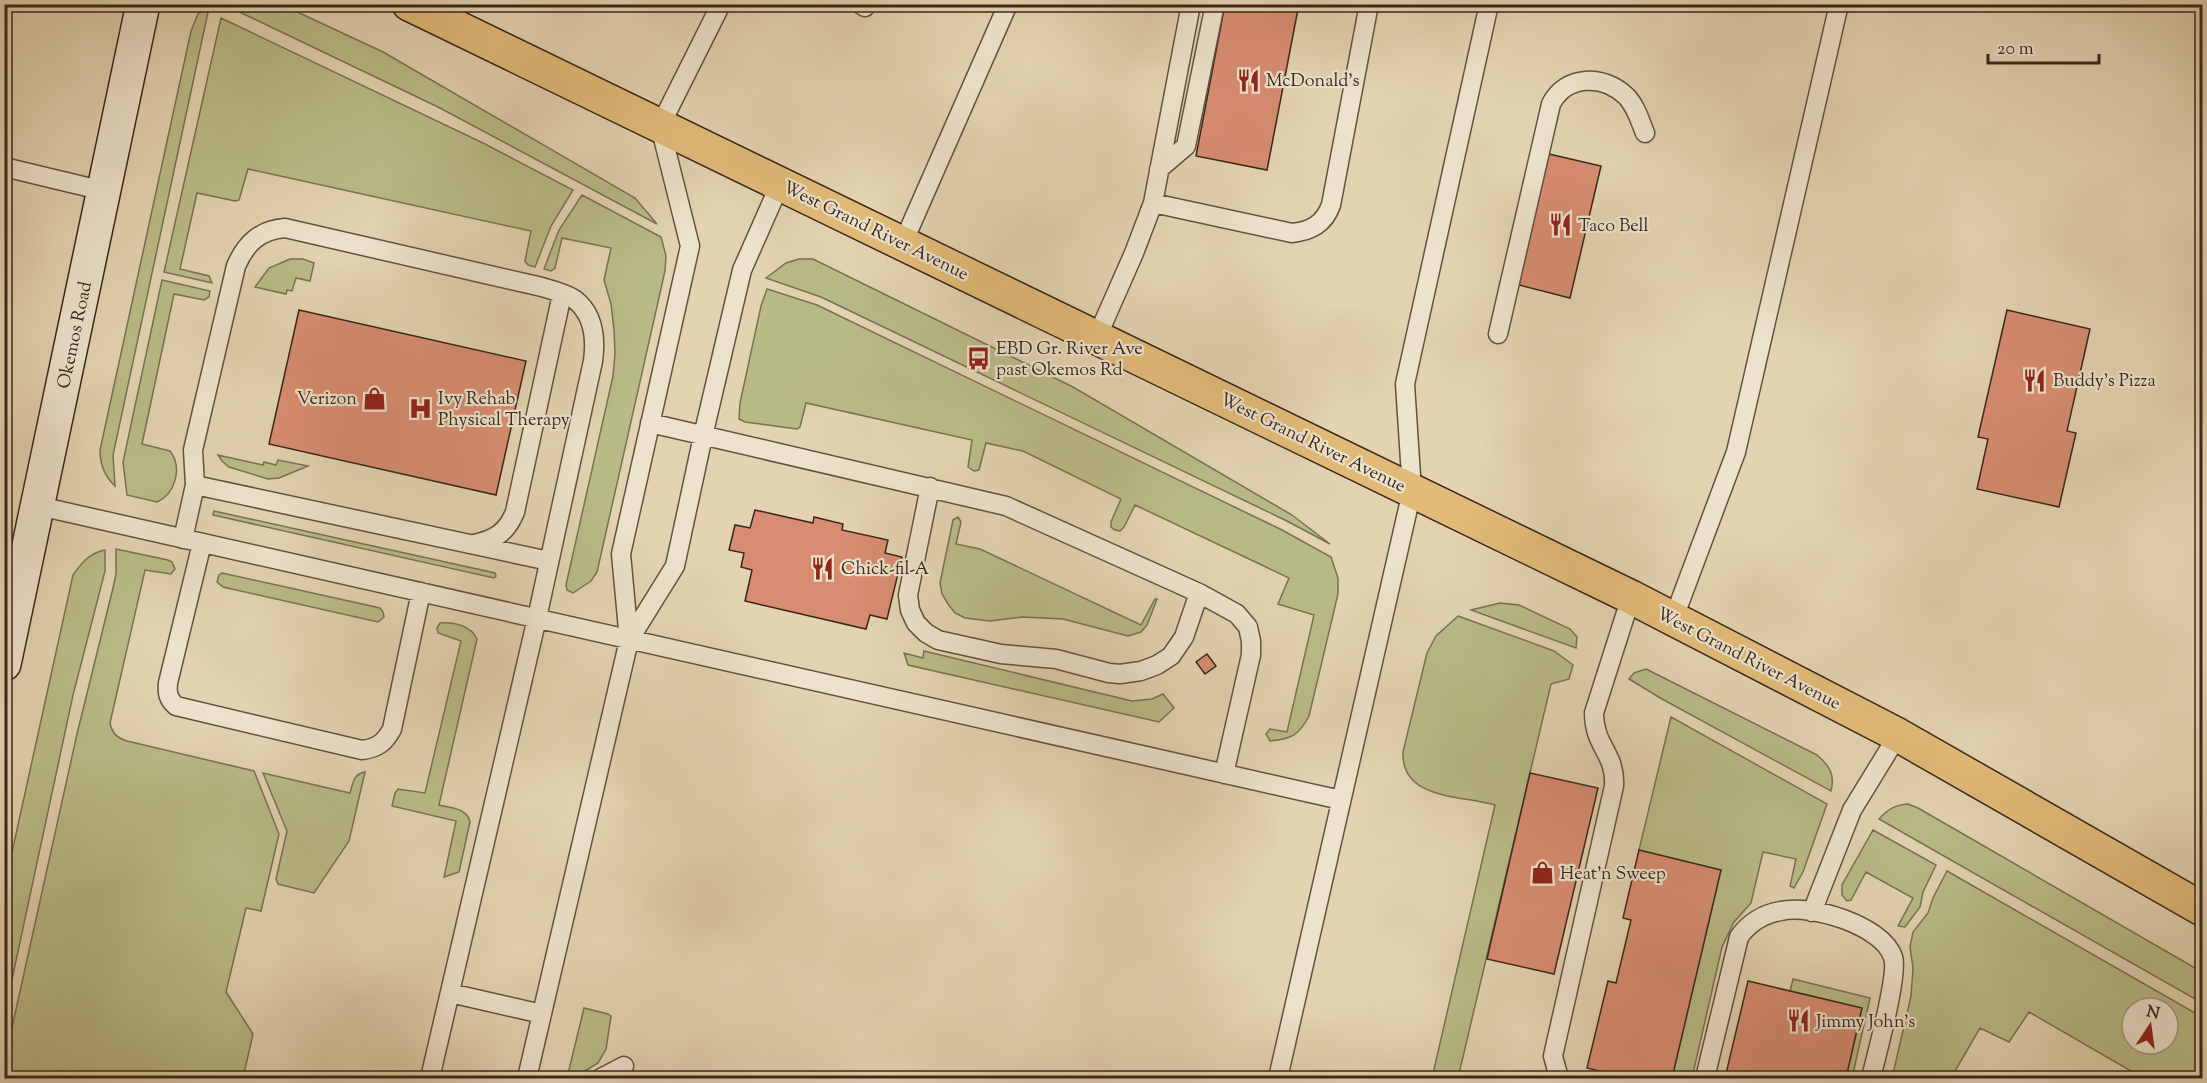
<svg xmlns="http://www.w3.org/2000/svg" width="2207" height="1083" font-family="'Sorts Mill Goudy',serif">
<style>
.green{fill:#b9bb87;stroke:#787152;stroke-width:1.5;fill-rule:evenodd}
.building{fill:#d88c71;stroke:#38271c;stroke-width:1.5}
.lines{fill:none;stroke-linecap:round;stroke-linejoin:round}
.lane-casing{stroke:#635241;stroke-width:21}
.secondary-casing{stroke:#38271c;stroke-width:36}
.primary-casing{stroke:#38271c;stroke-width:36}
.lane{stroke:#ede2cc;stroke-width:18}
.secondary{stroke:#ede2cc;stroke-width:33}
.primary{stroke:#e2ba78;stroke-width:33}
.labels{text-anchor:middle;stroke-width:4.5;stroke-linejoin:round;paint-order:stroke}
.poi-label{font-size:18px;fill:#38271c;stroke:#ede2cc;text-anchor:start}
.street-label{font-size:18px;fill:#38271c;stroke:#ede2cc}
</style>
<rect width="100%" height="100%" fill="#e3d3b0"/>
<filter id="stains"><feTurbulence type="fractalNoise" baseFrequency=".00333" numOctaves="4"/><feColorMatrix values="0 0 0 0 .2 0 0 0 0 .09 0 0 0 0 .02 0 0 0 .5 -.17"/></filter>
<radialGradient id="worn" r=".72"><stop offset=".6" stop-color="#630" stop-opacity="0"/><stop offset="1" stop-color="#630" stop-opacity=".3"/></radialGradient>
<!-- green -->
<path class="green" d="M225,5H273L291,9L383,52L635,198L657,224L438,107Z
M204,9L208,12L113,455L115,486C104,476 100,464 100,450L191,31L198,14Z
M221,18L483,143L573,190L551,226L535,267L528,265L525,261L531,231L248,169L239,200L235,201L197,193L180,269L209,276L212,283L164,272Z
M582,195L661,237L666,256L665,271L597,572L591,581L573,593L567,590L566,585L613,376L615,353L614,330L611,304L604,280L611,248L562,238L555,268L551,271L544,269L559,230Z
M290,259H303L314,263L310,281L296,278L292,291L287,290L286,294L255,287L269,268Z
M799,259H813L1073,387L1292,515L1330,544L1287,521L821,297L766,278L786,263Z
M162,280L210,291L209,297L204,300L174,294L142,444L170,451C183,468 175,494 157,502L127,495L123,462Z
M767,289L817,305L1282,530L1331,557L1338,578V594L1309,716C1299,735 1292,739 1270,741L1266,734L1270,729L1287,732L1314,615L1278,604L1289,578L1135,505L1124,527L1120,531L1115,530L1111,527V522L1121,499L1023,451L986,443L979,470L974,471L968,467L972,440L806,403L800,427L797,429L745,422L739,419L740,403L761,306Z
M218,455L263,465L264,462L276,465L278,460L308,466L279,478L268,479L229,467L222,461Z
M214,511L495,573L496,576L494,578L213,515Z
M958,517L961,522L956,544L980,549L1141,625L1155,599H1157L1147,625L1141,632L1128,636L1063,619L1022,617L990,621L965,618L955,613L948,604L942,594L940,583L953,520Z
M116,549L168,560L172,562L175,569L171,574L145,570L110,723C112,733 117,738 127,741L254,771L279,834L261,911L246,908L226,992L253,1034L243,1078H5V1053L9,1041L77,734L113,588L116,574Z
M105,550V571L73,695L5,1012V884L73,575C82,562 90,553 105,550Z
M222,573L380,608L383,612L384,617L378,622L223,587L217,582L219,575Z
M1500,603L1519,605L1570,629L1577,637L1576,648L1471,610Z
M1458,616L1554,651L1573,665L1569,679L1551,684L1458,1078H1432L1495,805C1461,795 1401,800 1403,752L1427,653L1436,636Z
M440,623C455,622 471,626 477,639L439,805C451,808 467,808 470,822L459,872L444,877L456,821L392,806L395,793L398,789L425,793L461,641L438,633L437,628Z
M924,651L1132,701L1152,699L1163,694L1174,708L1159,722L908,665L904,653L923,658Z
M1646,669L1817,755C1830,766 1835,775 1831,791L1662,699L1629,679L1634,673Z
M1671,717L1827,804L1803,872L1794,888L1790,886L1796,859L1763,852L1751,903L1734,922L1722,947L1692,1078H1672L1721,870L1639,850Z
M365,772L349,841L314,893L278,884L276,879L287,831L263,773L350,793C353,784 353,774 365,772Z
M1908,804L1918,808L2202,972V1003L1879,819C1888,809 1895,805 1908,804Z
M1873,830L1936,865L1923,892L1920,907L1905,927L1898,926L1913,898L1866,872L1851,900L1847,901L1842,895V885Z
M1947,871L2202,1017V1078H2143L2029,1012L2009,1042L1980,1028L1951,1078H1892L1911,996L1913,968L1910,947L1913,932L1928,913L1933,898ZM2132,1008H2168V1044H2132Z
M1793,979L1870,998L1852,1078H1846L1862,1008L1790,991Z
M584,1008L608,1014L611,1016L606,1049L598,1063L574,1078H567Z"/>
<!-- building -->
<path class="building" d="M1225,4H1299L1267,170L1196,156Z
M1549,154L1601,166L1570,298L1519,285Z
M299,310L526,361L496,495L269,444Z
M2007,310L2090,329L2067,431L2076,433L2059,507L1977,489L1988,439L1978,437Z
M755,510L813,523L814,517L843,524L842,530L888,540L885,553L902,557L887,619L870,615L866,629L745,601L752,570L741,567L744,553L729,550L735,525L750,528Z
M1207,654L1216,666L1205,674L1196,662Z
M1530,773L1598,788L1554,974L1487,959Z
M1639,850L1721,870L1672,1078H1620V1076L1587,1068L1608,981L1616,983L1631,920L1623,918Z
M1748,981L1862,1008L1846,1078H1725Z"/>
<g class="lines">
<defs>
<path id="lane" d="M860,4L865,7
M449,24L459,4
M4,167L104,191
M1159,169L1186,146L1215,4
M1153,203L1292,233C1311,231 1324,224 1331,205L1369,4
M903,243L1008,4
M1498,334L1551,104C1566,75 1603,74 1626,96C1636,106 1640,121 1645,133
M1097,337L1134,253L1153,203L1191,4
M650,423L1006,506L1199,593L1237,614L1248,627L1251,641V655L1224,774
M195,485L549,561
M930,487L908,595L910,610L916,623L926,633L938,640L1001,654L1056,659L1109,673L1120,674L1141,671L1157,665L1171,656L1184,637L1199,593
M39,506L1341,800
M183,539L195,485L193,450L236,266C246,243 260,230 285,228L542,287C552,290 565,293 574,299C594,314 596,339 593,361L537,618L430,1078
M202,543L168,683C167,693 168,699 176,706L362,750C378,748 385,742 392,729L421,592
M474,544C495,540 507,532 515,512L562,294
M4,558L27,563
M1673,620L1736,452L1839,4
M629,640L675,566L703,436L742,270L780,184
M1812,912L1852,810L1898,735
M450,993L542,1014
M527,1078L629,640L621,554L690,246L660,126L721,4
M601,1078L624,1066
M1278,1078L1412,491L1405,384L1489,4
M1559,1078L1553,1056L1614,786C1616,753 1594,747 1594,713L1631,597
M1705,1078L1739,937C1749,923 1763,914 1781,911C1811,904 1882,925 1893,957C1899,973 1876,1057 1871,1078"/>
<path id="secondary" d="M4,664L143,4"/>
<path id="primary" d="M409,4L1631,597L1898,735L2202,909"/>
</defs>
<!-- lane casing -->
<use href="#lane" class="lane-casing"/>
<!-- secondary casing -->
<use href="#secondary" class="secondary-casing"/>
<!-- primary casing -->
<use href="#primary" class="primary-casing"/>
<!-- lane -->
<use href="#lane" class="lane"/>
<!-- secondary -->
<use href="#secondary" class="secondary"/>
<!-- primary -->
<use href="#primary" class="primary"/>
</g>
<!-- icons -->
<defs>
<symbol id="restaurant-bare" viewBox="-9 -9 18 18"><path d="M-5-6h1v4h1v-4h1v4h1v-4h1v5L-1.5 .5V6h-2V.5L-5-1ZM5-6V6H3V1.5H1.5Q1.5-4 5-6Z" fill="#8f2418" stroke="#ede2cc" stroke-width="2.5" paint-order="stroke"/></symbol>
<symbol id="bus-bare" viewBox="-9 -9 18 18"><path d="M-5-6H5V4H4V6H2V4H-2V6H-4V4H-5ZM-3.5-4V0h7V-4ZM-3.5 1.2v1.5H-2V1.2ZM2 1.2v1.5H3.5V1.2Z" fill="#8f2418" stroke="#ede2cc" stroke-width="2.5" paint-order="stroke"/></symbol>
<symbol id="shop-bare" viewBox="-9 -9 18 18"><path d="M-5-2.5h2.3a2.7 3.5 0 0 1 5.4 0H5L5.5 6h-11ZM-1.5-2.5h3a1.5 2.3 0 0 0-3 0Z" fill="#8f2418" stroke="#ede2cc" stroke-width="2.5" paint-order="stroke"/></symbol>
<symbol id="hospital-bare" viewBox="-9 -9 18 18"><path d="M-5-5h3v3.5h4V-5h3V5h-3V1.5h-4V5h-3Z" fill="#8f2418" stroke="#ede2cc" stroke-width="2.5" paint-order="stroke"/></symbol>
</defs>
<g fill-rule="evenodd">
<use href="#restaurant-bare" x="1232" y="64" width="33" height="33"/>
<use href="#restaurant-bare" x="1544" y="208" width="33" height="33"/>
<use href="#bus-bare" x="962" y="342" width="33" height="33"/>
<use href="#restaurant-bare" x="2018" y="364" width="33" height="33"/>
<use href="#shop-bare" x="358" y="382" width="33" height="33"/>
<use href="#hospital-bare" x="404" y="392" width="33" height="33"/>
<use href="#restaurant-bare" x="806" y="552" width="33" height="33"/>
<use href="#shop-bare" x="1526" y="856" width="33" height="33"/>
<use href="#restaurant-bare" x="1782" y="1004" width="33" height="33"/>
</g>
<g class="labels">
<!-- poi labels -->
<g class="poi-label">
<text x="1266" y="86">McDonald's</text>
<text x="1578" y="231">Taco Bell</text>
<text x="996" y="354">EBD Gr. River Ave<tspan x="996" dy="21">past Okemos Rd</tspan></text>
<text x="2053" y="386">Buddy's Pizza</text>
<text x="357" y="404" text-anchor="end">Verizon</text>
<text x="438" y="404">Ivy Rehab<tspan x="438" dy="21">Physical Therapy</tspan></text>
<text x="841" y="574">Chick-fil-A</text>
<text x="1560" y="879">Heat'n Sweep</text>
<text x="1816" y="1027">Jimmy John's</text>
</g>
<!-- street labels -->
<g class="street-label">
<text transform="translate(876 230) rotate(26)" y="6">West Grand River Avenue</text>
<text transform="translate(74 335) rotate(-78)" y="6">Okemos Road</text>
<text transform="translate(1313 442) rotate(26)" y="6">West Grand River Avenue</text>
<text transform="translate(1749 658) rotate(27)" y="6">West Grand River Avenue</text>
</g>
</g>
<!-- margin -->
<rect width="2207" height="1083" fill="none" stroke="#e3d3b0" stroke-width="24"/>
<rect x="6" y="6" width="2195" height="1071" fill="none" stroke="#38271c" stroke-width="3"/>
<rect x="12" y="12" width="2183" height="1059" fill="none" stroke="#38271c" stroke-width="1.5"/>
<!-- north arrow -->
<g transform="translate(2150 1026) rotate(13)"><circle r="28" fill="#ede2cc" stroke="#a59786" stroke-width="1.5"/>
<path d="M0-4.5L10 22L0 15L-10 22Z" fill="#8f2418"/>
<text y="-9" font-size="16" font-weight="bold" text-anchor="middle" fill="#38271c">N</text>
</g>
<!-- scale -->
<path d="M1988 54v9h111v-9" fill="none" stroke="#38271c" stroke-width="3"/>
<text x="1997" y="54" font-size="18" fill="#38271c" stroke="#ede2cc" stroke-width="4.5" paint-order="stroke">20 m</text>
<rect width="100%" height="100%" filter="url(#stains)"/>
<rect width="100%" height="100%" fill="url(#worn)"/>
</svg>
